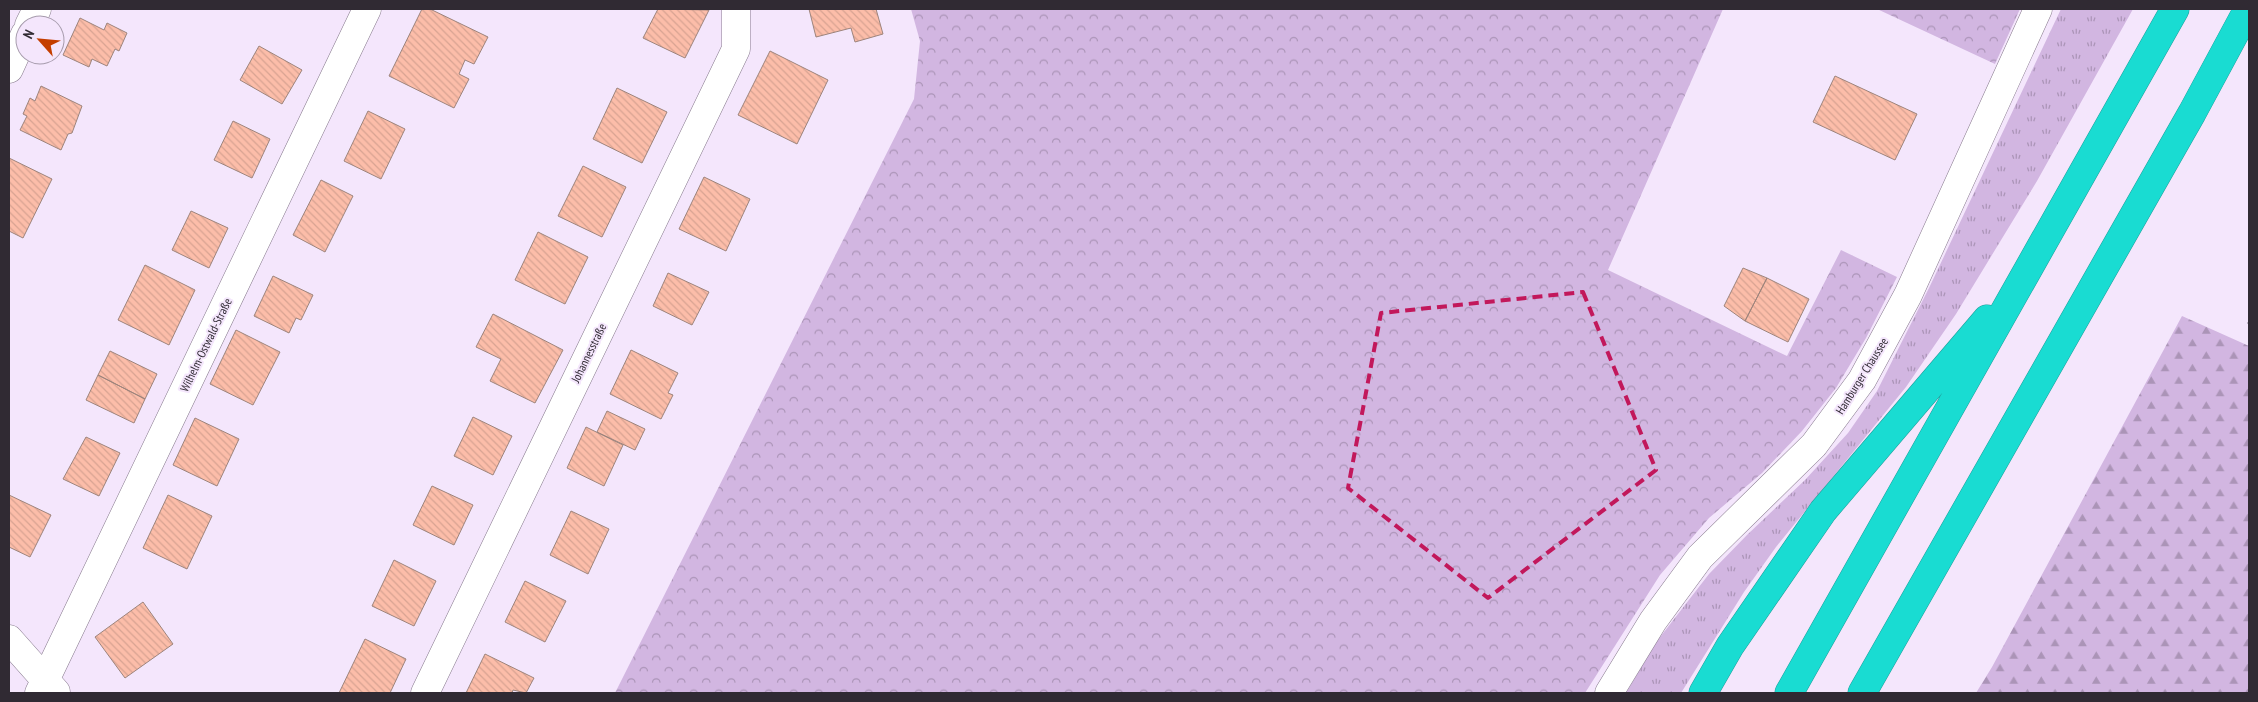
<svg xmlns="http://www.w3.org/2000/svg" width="2258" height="702" font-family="'PT Sans Narrow',sans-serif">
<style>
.grass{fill:url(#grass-tufts)}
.forest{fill:url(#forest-firs)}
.park{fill:url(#park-crowns)}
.building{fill:url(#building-back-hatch);stroke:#9d847c}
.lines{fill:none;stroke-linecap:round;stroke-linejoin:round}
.street-casing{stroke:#86798c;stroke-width:29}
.highway-casing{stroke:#219e9a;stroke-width:29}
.path{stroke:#978d9d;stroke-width:3;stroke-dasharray:2.5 4;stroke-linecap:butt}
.street{stroke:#fff;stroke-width:28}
.highway{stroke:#19dcd2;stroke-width:28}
.marked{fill:none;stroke:#c2185b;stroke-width:4;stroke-dasharray:10 6;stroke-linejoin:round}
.labels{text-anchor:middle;stroke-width:4;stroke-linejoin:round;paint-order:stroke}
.street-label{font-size:12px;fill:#302a33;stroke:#f4e6fc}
</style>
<defs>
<pattern id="grass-tufts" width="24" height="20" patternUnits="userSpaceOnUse" patternTransform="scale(1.25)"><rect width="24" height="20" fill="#d2b6e1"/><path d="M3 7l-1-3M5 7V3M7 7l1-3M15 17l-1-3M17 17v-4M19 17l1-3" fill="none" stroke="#ab94b7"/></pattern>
<pattern id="forest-firs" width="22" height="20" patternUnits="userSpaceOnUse" patternTransform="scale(1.25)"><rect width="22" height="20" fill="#d2b6e1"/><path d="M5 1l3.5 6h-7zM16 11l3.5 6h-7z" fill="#ab94b7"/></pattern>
<pattern id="park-crowns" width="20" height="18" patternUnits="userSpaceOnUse" patternTransform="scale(1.25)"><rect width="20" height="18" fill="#d2b6e1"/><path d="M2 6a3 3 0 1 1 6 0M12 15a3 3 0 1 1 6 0" fill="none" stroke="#ab94b7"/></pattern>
<pattern id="building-back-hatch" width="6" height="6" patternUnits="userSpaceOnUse" patternTransform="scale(1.25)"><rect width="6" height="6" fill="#fcbda9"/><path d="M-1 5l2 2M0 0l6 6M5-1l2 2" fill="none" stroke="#d8a392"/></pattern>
</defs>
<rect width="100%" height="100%" fill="#f4e6fc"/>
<!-- grass -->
<path class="grass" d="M2061,9H2133L2037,181L1956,314L1906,387L1776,547L1744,592L1681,693H1626L1657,641L1709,574L1747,535L1805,480L1848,433L1877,391L1929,288Z"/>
<!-- forest -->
<path class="forest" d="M2182,316L2249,346V693H1976L1992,667Z"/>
<!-- park -->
<path class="park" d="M911,9H1723L1608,270L1787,356L1841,250L1897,277L1866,338L1836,388L1802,431L1762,473L1709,518L1660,575L1585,693H615L914,99L920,41Z
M1877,9H2020L1995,64Z"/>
<!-- building -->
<path class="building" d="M422,9H430L488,37L474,64L465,60L459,74L469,79L454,108L389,76Z
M658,9L709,10L685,58L643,38Z
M809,9H876L883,34L855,42L851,28L816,37Z
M80,18L104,30L107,23L127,33L119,51L115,49L107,66L92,59L89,67L63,55Z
M259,46L302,70L282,104L240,80Z
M770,51L828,80L797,144L738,115Z
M1835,76L1917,114L1895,160L1813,122Z
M41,86L82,106L72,133L68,134L61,150L20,130L27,116L23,114L30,98L35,101Z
M617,88L667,112L642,163L593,139Z
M368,111L405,129L381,179L344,161Z
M233,121L270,139L252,178L214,160Z
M9,158L52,179L23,238L9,231Z
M583,166L626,187L602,237L558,216Z
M704,177L750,199L726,251L679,229Z
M321,180L353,196L325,252L293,235Z
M191,211L228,228L209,268L172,250Z
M538,232L588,257L565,304L515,280Z
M145,265L195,290L169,345L118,320Z
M1743,268L1767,278L1745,321L1724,306Z
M668,273L709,292L692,325L653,306Z
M273,276L313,295L301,320L296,318L289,333L254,316Z
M1767,278L1809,299L1788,342L1745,321Z
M493,314L563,350L535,403L490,381L501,359L476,347Z
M236,330L280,352L253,405L210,384Z
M631,350L678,373L668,393L673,395L661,419L610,394Z
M110,351L157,374L145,399L98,375Z
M98,375L145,399L134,423L86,400Z
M607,411L645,429L635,450L597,432Z
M473,417L512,436L493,475L454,456Z
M195,418L239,439L217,486L173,465Z
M586,427L623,445L604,486L567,468Z
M86,437L120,453L99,496L63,479Z
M432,486L473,505L454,545L413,525Z
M9,495L51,515L30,557L9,547Z
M168,495L212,516L187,569L143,548Z
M571,511L609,529L588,574L550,555Z
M394,560L436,581L414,626L372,606Z
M525,581L566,601L545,642L505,622Z
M143,602L173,644L125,678L95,637Z
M365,639L406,659L390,693H339Z
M485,654L534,678L526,693L513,690L512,693H466Z"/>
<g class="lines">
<defs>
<path id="street" d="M29,25L37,9
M9,69L25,34
M9,639L56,692
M39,693L367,9
M425,693L736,49V9
M1609,693L1653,621L1700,557L1814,445L1862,380L1908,295L2038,9"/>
<path id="highway" d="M1703,693L1730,646L1823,511L1987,319
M1789,693L2175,9
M1862,693L2192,113L2248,9"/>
</defs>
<!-- street casing -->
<use href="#street" class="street-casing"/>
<!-- highway casing -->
<use href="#highway" class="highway-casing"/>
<!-- path -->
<path class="path" d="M2248,322L2249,323"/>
<!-- street -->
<use href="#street" class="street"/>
<!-- highway -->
<use href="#highway" class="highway"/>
</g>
<!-- marked area -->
<path class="marked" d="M1583,292L1656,470L1488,598L1348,488L1381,313Z"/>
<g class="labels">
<!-- street labels -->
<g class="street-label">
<text transform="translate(206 345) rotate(-64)" y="4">Wilhelm-Ostwald-Straße</text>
<text transform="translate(589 353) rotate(-64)" y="4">Johannesstraße</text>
<text transform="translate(1862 376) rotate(-58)" y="4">Hamburger Chaussee</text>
</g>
</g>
<!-- border -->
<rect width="2258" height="702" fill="none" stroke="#302a33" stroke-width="20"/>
<!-- north arrow -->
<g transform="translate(40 40) rotate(297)"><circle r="24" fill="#f4e6fc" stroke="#a69bac"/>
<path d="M0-4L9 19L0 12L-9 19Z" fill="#c43e00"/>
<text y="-8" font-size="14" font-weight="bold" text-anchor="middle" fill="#302a33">N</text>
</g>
</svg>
